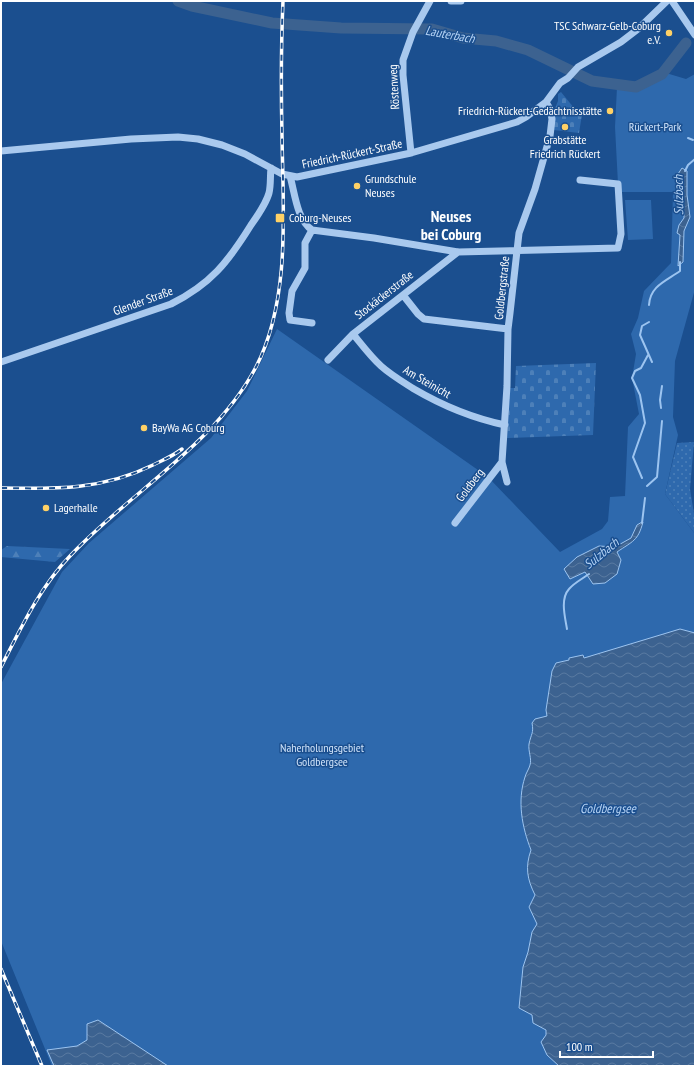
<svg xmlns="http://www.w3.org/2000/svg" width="696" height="1067" font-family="'PT Sans Narrow',sans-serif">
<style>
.grass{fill:url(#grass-dots)}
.forest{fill:url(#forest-firs)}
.cemetery{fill:url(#cemetery-stones)}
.park{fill:#2e69ad}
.water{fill:url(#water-waves);stroke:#9cc4f0}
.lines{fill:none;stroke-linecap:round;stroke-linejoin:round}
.stream{stroke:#9cc4f0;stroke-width:2}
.river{stroke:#3c6290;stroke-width:11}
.minor{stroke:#a9c9ee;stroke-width:7}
.rail-casing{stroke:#fff;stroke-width:3.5}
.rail{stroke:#1b4f8f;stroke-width:2;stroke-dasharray:6;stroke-linecap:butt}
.poi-dot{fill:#ffd166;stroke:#1b4f8f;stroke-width:1.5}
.labels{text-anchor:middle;stroke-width:3;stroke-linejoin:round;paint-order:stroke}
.poi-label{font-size:12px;fill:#fff;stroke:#1b4f8f;text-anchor:start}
.street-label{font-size:12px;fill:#fff;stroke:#1b4f8f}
.park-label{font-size:12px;fill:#cfe3fa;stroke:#1b4f8f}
.water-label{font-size:13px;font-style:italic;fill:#b5d3f5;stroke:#1b4f8f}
.district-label{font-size:16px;font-weight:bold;fill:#fff;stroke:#1b4f8f}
</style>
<defs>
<pattern id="grass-dots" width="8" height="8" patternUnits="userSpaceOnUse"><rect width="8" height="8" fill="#2e69ad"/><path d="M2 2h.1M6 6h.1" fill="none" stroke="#4d80b9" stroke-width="1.8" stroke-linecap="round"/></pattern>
<pattern id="forest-firs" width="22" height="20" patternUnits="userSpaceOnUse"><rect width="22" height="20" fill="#2e69ad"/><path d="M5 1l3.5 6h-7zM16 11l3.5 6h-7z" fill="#4d80b9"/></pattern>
<pattern id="cemetery-stones" width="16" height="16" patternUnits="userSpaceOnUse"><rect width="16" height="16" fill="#2e69ad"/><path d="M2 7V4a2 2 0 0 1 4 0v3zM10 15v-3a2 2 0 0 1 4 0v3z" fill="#4d80b9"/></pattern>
<pattern id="water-waves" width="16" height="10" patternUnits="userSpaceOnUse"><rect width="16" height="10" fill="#3c6290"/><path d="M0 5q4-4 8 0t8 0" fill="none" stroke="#597aa1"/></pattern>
</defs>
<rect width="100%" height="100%" fill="#1b4f8f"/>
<!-- grass -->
<path class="grass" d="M694,442L690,489L695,520V534L665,494L677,443Z"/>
<!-- forest -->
<path class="forest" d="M7,546L70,549L55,562L1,557V550Z"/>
<!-- cemetery -->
<path class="cemetery" d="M561,92L574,108H583L579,133L554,130V111L558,101V94Z
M596,363L593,435L507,438L510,388H515L516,366Z"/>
<!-- park -->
<path class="park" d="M666,73L686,79L695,74V289L675,361L673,417L678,435L665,494L695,534V1066H52L1,941V684L62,572L89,543L211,438L247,391L277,329L488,477L560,552L602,529L608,521L610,497L625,496L628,427L639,414L632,378L636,354L631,334L638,318L644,291L671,263L673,192H622L618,184L615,127L617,87L640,89Z
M625,200H651L653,239L628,240Z"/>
<!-- water -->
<path class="water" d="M682,168L687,171V195L690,217L684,231L683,262L678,266L680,235L677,233L679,225L684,218V213L680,203L683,182L679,180L678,174Z
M642,522H643C638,541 633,541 617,552L621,560L617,574L605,583L593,584L585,572L570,579L564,569L577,557L599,546L615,547L631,538L637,525Z
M680,629L695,633V1066H559L547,1055L541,1042L546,1035V1030L533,1023L532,1015L519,1008L523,967L528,952L532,932L537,924L529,907L535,895C527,879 525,867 531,850C522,827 517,801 525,777C526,773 529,769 530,765C532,759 528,751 529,744C531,734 534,733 532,723L535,719L547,716L546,710L552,671L556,663L569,660V658L583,655L584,658Z
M98,1020L168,1066H54L47,1050L77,1046L87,1040V1024Z"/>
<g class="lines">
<!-- stream -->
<path class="stream" d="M688,138L693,140
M685,171L688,165L695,159
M649,305C650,286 666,281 680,271V262
M649,322L642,326L640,335L652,362
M661,408L660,400L662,386
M642,478L633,457L645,423L640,395L632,378L635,371L641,368L648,355
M647,486L657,477L662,421
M642,523L645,498
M567,629C565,617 560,599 569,589C574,583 582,579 589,574"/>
<!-- river -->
<path class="river" d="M178,1L192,6L272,23L341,28L432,29L463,38L496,41L528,50L592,81L636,87L662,74L686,43"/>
<!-- minor -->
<path class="minor" d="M451,1H461
M672,1L695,35
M1,151L131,139L178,137L198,139L222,145L245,154L282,174L297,177L411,153L517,122L526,117L546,102L560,83L568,78L578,67L621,42L638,29L667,1
M411,153L403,75V60L413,32L430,1
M290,176C295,194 297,220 312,230L374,238L458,252L618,248L621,234L618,184L580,180
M403,295L418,314L424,319L508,329
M312,323L290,320L289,313L292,291L305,268V243L312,230
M353,334C362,345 371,357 381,366C391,375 403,382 414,389C443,406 472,418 505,425
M328,360L353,334L458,252
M1,362L171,304C211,284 228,262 251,225C258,215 266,204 269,193C271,185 270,176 271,168
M507,482L502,462L507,386L508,329L510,313L519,233L535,189L550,136L552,119L550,109L546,102
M455,523L502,462"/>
<defs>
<path id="rail" d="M1,488C57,489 102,490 153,465C163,460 173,456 182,449
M1,667C21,628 40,587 70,556C130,492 215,445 256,367C291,299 283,210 282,136C281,91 281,46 283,1
M1,969L42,1066"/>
</defs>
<!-- rail casing -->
<use href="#rail" class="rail-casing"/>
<!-- rail -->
<use href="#rail" class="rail"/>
</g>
<!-- markers -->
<g class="poi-dot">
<circle cx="669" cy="33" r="4"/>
<circle cx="610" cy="111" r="4"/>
<circle cx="565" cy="127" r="4"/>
<circle cx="357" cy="186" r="4"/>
<rect x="275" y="213" width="10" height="10" rx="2"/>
<circle cx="144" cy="428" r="4"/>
<circle cx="46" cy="508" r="4"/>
</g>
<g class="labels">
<!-- poi labels -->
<g class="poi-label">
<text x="661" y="30" text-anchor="end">TSC Schwarz-Gelb-Coburg<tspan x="661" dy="14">e.V.</tspan></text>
<text x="602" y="115" text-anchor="end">Friedrich-Rückert-Gedächtnisstätte</text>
<text x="565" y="144" text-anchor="middle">Grabstätte<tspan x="565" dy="14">Friedrich Rückert</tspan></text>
<text x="365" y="183">Grundschule<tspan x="365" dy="14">Neuses</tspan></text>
<text x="289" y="222">Coburg-Neuses</text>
<text x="152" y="432">BayWa AG Coburg</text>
<text x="54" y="512">Lagerhalle</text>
</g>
<!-- street labels -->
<g class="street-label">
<text transform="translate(394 87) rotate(-93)" y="4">Röstenweg</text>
<text transform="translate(352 154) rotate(-12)" y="4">Friedrich-Rückert-Straße</text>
<text transform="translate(502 288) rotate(-84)" y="4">Goldbergstraße</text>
<text transform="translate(384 295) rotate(-38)" y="4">Stockäckerstraße</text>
<text transform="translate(143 301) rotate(-20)" y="4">Glender Straße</text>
<text transform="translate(427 382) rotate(30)" y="4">Am Steinicht</text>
<text transform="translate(470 485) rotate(-53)" y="4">Goldberg</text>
</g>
<!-- park labels -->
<g class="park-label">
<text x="655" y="131">Rückert-Park</text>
<text x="322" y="752">Naherholungsgebiet<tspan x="322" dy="14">Goldbergsee</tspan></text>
</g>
<!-- water labels -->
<g class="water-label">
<text transform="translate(450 34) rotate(10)" y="5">Lauterbach</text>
<text transform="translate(678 195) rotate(-91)" y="5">Sulzbach</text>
<text transform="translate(601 553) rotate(-39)" y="5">Sulzbach</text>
<text x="608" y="813">Goldbergsee</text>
</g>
<!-- district labels -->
<g class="district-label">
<text x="451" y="222">Neuses<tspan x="451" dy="18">bei Coburg</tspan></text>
</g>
</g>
<!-- border -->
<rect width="696" height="1067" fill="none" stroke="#ffffff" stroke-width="4"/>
<!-- scale -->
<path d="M560 1051v6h93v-6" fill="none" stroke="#ffffff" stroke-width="2"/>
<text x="566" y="1051" font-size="12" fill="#ffffff" stroke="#1b4f8f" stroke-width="3" paint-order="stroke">100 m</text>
</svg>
